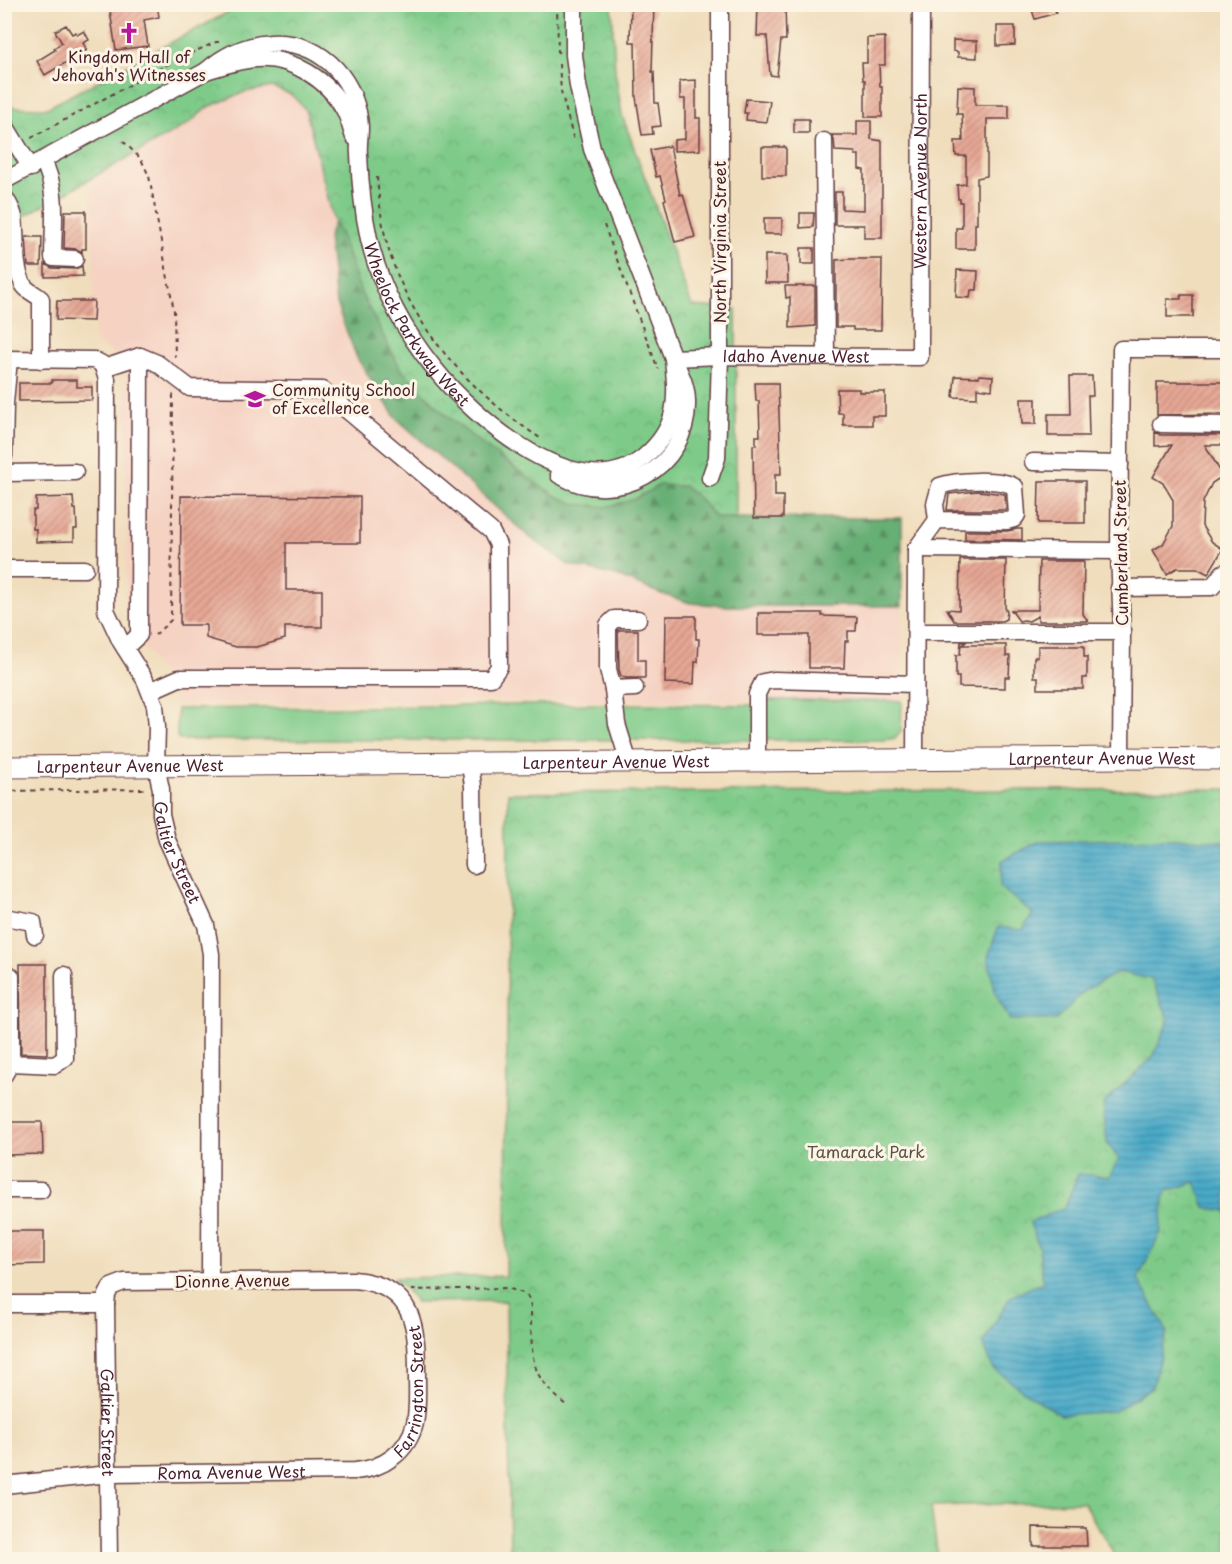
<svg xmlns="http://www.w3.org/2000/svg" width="1232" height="1564" font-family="'Playpen Sans',sans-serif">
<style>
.built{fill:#f5d2c2}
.grass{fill:#7ecb89;stroke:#64755a;stroke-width:1.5}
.forest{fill:url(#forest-firs);stroke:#586750;stroke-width:1.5}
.park{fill:url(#park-crowns);stroke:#64755a;stroke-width:1.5}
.water{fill:url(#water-rules);stroke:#4a647a;stroke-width:1.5}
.building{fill:url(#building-hatch)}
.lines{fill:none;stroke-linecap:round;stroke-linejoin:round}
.minor-casing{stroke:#633c41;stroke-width:19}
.major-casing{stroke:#633c41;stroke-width:23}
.path{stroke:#633c41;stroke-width:2;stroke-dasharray:4.5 4.5;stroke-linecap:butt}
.minor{stroke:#fff;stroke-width:16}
.major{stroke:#fff;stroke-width:21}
.labels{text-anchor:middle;stroke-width:6;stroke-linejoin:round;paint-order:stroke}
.poi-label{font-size:16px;fill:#4a1f2b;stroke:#fcf5e5}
.street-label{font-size:16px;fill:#4a1f2b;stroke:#fcf5e5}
.park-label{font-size:16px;fill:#5a5347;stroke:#fcf5e5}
</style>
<defs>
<pattern id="forest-firs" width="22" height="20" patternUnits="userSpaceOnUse" patternTransform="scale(1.5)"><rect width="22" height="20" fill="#66af75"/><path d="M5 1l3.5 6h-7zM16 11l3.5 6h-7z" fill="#568e60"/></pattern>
<pattern id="park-crowns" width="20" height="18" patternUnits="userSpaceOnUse" patternTransform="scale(1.5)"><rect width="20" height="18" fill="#7ecb89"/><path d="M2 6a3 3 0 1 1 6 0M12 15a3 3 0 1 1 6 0" fill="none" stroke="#6eae76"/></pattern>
<pattern id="water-rules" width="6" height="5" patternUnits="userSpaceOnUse" patternTransform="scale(1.5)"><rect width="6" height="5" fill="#49aac8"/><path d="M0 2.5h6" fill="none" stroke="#3f8aa3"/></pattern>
<pattern id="building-hatch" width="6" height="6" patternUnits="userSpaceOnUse" patternTransform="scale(1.5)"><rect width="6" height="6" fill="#e7a895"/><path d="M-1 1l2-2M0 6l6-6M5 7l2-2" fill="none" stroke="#bd887a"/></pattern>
</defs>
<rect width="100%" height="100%" fill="#fcf5e5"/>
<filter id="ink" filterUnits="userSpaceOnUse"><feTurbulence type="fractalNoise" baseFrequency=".0167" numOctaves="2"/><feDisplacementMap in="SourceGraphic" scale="12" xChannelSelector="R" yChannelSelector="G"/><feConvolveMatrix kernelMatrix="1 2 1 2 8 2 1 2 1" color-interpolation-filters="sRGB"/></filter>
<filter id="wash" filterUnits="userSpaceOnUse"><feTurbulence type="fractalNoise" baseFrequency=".008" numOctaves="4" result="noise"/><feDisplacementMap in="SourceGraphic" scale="24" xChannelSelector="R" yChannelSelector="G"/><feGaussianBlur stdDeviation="1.35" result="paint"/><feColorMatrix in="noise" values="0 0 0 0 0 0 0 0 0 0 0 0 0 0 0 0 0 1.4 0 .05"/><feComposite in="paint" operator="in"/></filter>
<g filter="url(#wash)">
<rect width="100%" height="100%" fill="#f0ddbc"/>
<!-- built -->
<path class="built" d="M272,87L292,95L306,110L334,222L328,237L329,254L395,417L528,536L569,565L617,576L659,593L690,603L729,606H902V701L528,700L176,704L173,691L131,628L126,613V382L125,372L114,355L95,340L91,179L188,124L208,107L245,92Z"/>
<!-- grass -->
<path class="grass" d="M767,700L902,701L901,732L895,738L884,740H184L179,739L177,736V709L605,704L766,705Z"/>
<!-- forest -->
<path class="forest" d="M334,222L341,235L362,295L401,369L444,413L483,445L533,481L556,496L635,499L659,485L684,486L701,500L716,518H902V606H729L690,603L659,593L617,576L569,565L528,536L395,417L357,358L336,304L328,237Z"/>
<!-- park -->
<path class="park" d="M242,5H612L615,71L622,115L692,306L736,309V518H716L701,500L684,486L659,485L635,499L606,507L576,504L556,496L533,481L483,445L444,413L401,369L362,295L341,235L334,222L306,110L292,95L272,87L245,92L208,107L188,124L5,227L4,107L47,108Z
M1227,789V1559H1117L1083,1502L931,1506L938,1559H510L506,1301L416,1302L403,1286L393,1278L506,1276L508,793Z"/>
<!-- water -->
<path class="water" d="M1172,838L1223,841L1227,846V1211L1205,1207L1195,1182L1165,1192L1160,1234L1138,1279L1167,1331L1152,1387L1115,1411L1061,1415L1022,1390L993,1368L983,1343L1010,1297L1043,1282L1039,1248L1030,1223L1065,1207L1078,1174L1109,1177L1119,1159L1107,1143L1103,1104L1153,1057L1169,1019L1151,979L1118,972L1084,991L1056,1020H1010L996,995L988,957L998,927L1023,930L1033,914L1000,887L1002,861L1039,841Z"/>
<g id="blocks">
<!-- building -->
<path class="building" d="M109,4H157L159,17L144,20L148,46L116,50Z
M631,4H654L652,72H654L655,103H658L661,126L652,127L653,134L642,135L636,97L635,42H630Z
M758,4H785L786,40H781L777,76L770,75L767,36H757Z
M1030,4H1053L1056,13L1035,19Z
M66,25L72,34L76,32L77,35L84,31L89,40L83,43L87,50L45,75L37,61L55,50L54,48L62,43L55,31Z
M997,26H1015V45L997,46Z
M885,37V65H879L880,87H882V117H865V80H863L862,63H867V38Z
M953,40L977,41V58L958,57V52L953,51Z
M696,80V118H700V150L674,151V140L685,139V99H680V81Z
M958,86L975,87V105H1009V119H987V176L977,178V224H975V249H956V228H962V202H960V199H958L957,185L966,184V156H956L955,141H963L962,114H957Z
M746,99L770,101L767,122L746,120L747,113H744Z
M794,119H809V133H794Z
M857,121H871V139L882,141V238H864V225H835V192H842V209L864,210V170L859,169V155H855V152L835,151L834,140L832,135H857Z
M670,146L680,195L683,194L695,237L675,242L664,200L666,199L660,176L656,177L650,150Z
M762,147H786V176H762Z
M65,211H86V249H82V252L76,249L64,248Z
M800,213H814L813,227L800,228Z
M764,218H782V234H764Z
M26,237H42L41,266H28Z
M801,248H814V264H801Z
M765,255H787L788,283H765Z
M851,259H882L881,330H853V327H836V260Z
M45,264L52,268L75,269L82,266L83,276L45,277Z
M957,270L978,271L977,290H971L970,298L956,297Z
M785,286H815V326L790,328V297L786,298Z
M1181,295H1193V317H1167V299H1181Z
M57,301H94L93,321L56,320Z
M979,375L993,376L992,390L977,388V398L953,397L955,376L979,377Z
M1070,376H1092L1093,396H1088L1089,436H1048V414H1071Z
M52,380H77V387H92V400L19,401V383H52Z
M1157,382H1227V414L1157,415Z
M755,383H778L781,474H775V496H783V518H754L753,445H756V436H760L759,401H756Z
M837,389H859V392H885V416H872V425H843V413H838Z
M1021,399H1036V424H1022Z
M1155,432L1161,435H1227V445H1205L1223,476L1212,483L1203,502L1202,526L1212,542L1223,549L1208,574L1197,568H1177L1167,574L1153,550L1163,544L1173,526V500L1163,483L1153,477L1172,445L1155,446Z
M1039,481H1085V523H1038Z
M978,491L1005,494L1006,510H947L949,494Z
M181,496L360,497V543H286V590H322V627H285V639L257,647H236L206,638V625H180Z
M73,497L74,509H76L77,529H74V541L36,542V529H33V510H36V498Z
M1017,529H1022V540L965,539V531H1007Z
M960,560H1006L1005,610H1007L1006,619L1002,621H954L947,609L959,610Z
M1039,561H1084L1083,614L1088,621H1038V616L1029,621L1024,620L1019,621L1011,610H1038Z
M758,613H822V616L857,617L856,631H848V641H845L844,668H809V635H758Z
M666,616H696V639H699L698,662H695L694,684L665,683Z
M638,630V660H645V678H626L621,676L619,670L618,630Z
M961,642H966L962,645H1006V656H1010L1009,677H1005V688L959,687V677H956V655H960Z
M1038,646H1084V657H1087V678H1083V689H1038V677H1034V657H1038Z
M20,964H47V1054L21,1053Z
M4,1122H42L43,1154L4,1155Z
M4,1231H44V1264L4,1265Z
M1033,1527L1086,1528L1087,1546H1033Z"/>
</g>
</g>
<g filter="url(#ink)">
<use href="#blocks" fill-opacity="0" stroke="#633c41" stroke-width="1.5"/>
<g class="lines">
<defs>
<g id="minor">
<path id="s1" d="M206,71C243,38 299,30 336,69C350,84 359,106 360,127C360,136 358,145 359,154C360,182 363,212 369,239C380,286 404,331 434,368C474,418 579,511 644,457C679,427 677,400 673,358"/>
<path d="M4,115L6,127L31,168"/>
<path d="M824,141L826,356"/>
<path d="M43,161C59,190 53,226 53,258L75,259"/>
<path d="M4,181L206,71C222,66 239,60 256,59C291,56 329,80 345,111C349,119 351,129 354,137"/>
<path d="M4,196C8,203 13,209 14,218C17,239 13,264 23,284C27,292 35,293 41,299V360"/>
<path id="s2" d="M673,358L720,356L920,357L921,4"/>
<path id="s3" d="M4,359L94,360L102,364L107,379L106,610L121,642L145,680L155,705L157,727L156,766L161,789V814L167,840L206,925L211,954L210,1281"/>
<path d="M104,368L140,356L157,363L190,388L323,390L491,531L498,545L499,667L491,678H179L150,691"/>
<path d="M1161,424L1228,425"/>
<path d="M4,456L5,403L9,359"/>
<path d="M1033,462L1120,464"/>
<path d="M4,473L75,472"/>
<path d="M559,475C615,509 689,468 687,402C687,385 680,373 673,358L592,149L578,86L574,55V4"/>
<path d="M710,478L717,458L720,356V4"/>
<path d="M916,549L937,520L1007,521L1014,519L1017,515L1015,487C1001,478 956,480 940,486L935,504L937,520"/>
<path d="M916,549L1119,551"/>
<path d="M4,569H85"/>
<path d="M1119,588L1212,587L1223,573H1228"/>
<path d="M916,632H1122"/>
<path d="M125,648L139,635V625L140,356"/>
<path d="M635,688L613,689L608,669V625L614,619H638"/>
<path d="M613,689L617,724L629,763"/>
<path d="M1121,758L1122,632L1119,551L1121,349H1228"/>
<path d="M915,761L916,549"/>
<path d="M757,762V694L763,682L774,680L915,684"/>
<path d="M470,764L473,786L474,865"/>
<path d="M4,917L33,922L35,935"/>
<path d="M11,1063L55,1065L65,1058L64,975"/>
<path d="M4,1075L11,1063V976"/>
<path d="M4,1190H41"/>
<path d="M4,1304H106"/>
<path id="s4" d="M4,1485L109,1474L355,1471C383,1469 408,1452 415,1423C418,1409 417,1392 417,1377C417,1327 416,1286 354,1280L124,1282L111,1287L107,1295L106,1304L109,1560"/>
</g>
<g id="major">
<path id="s5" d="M4,767L1121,758L1228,759"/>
</g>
</defs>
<!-- minor casing -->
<use href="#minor" class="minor-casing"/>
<!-- major casing -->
<use href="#major" class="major-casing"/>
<!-- path -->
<path class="path" d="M557,4L558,53
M559,64L561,91L574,141
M31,138L176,60L216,42H220
M123,141L141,159L149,176L174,311L175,357
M377,177C379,198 381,219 386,240C408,326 471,393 543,440
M604,225L658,369
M155,635L171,620L173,393
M4,791L147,789
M411,1290L507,1288L526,1294C532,1303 531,1310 531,1321C532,1367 532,1376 568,1407"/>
<!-- minor -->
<use href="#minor" class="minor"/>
<!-- major -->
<use href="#major" class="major"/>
</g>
</g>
<!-- icons -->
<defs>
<symbol id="church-bare" viewBox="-9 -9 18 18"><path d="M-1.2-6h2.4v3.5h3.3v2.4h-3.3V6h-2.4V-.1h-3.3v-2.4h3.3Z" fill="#b5179e" stroke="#fcf5e5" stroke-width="2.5" paint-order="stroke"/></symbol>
<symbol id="school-bare" viewBox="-9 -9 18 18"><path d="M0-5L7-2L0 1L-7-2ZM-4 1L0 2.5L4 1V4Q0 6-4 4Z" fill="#b5179e" stroke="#fcf5e5" stroke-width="2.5" paint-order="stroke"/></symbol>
</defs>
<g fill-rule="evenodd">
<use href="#church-bare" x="114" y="18" width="30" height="30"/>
<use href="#school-bare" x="240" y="384" width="30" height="30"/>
</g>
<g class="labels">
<!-- poi labels -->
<g class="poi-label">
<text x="129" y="63">Kingdom Hall of<tspan x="129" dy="18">Jehovah's Witnesses</tspan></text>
<text x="272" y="396" text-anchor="start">Community School<tspan x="272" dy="18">of Excellence</tspan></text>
</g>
<!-- street labels -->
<g class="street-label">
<text dy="6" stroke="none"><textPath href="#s2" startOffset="423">Western Avenue North</textPath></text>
<text transform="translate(720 242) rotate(-90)" y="6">North Virginia Street</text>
<text dy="6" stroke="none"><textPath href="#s1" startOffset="420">Wheelock Parkway West</textPath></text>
<text dy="6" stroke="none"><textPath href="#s2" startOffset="123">Idaho Avenue West</textPath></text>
<text transform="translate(1121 553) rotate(-91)" y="6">Cumberland Street</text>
<text dy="6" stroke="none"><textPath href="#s5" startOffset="1098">Larpenteur Avenue West</textPath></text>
<text dy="6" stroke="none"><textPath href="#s5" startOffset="612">Larpenteur Avenue West</textPath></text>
<text dy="6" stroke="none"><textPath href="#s5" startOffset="126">Larpenteur Avenue West</textPath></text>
<text dy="6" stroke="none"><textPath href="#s3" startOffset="604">Galtier Street</textPath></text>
<text transform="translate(232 1281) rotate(-1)" y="6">Dionne Avenue</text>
<text dy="6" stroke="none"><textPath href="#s4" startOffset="464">Farrington Street</textPath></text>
<text dy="6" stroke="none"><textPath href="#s4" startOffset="993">Galtier Street</textPath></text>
<text dy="6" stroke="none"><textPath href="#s4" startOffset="228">Roma Avenue West</textPath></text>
</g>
<!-- park labels -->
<g class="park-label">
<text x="866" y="1158">Tamarack Park</text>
</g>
</g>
<!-- margin -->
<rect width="1232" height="1564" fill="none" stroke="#fcf5e5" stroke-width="24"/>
</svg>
